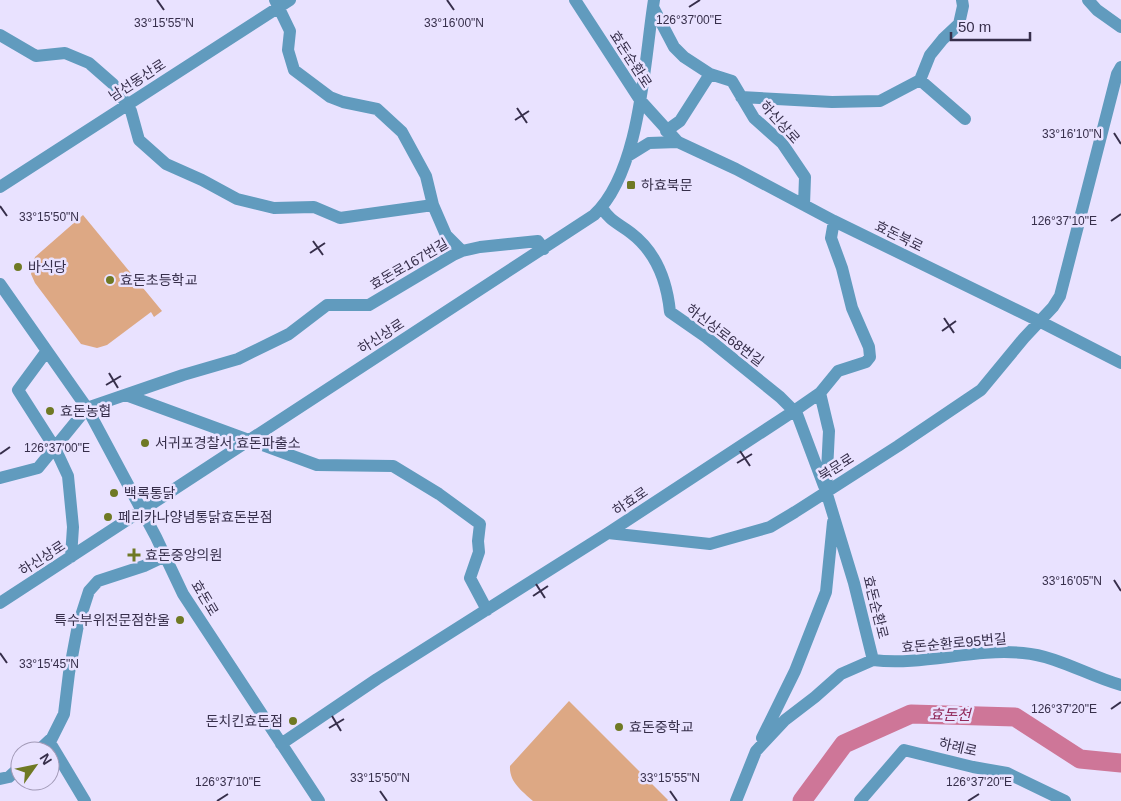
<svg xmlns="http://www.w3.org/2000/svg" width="1121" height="801" font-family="Arial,'Noto Sans KR',sans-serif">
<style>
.park{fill:#dda884}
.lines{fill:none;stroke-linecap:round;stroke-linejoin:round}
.river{stroke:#ce7698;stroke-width:19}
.minor{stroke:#619bbe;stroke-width:12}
.ticks{fill:none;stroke:#372f4b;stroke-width:2}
.poi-dot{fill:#6f7924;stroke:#e9e2ff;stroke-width:2}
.labels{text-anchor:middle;stroke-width:5;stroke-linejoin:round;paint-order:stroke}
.street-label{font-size:14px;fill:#372f4b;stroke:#e9e2ff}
.poi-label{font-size:14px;fill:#372f4b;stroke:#e9e2ff;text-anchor:start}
.water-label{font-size:15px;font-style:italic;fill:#902758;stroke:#e9e2ff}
.ticks-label{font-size:12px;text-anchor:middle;fill:#372f4b;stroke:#e9e2ff;stroke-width:5;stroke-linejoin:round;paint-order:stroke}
</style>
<rect width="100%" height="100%" fill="#e9e2ff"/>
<!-- park -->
<path class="park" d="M83,215L162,311L154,317L151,312L107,345L97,348L81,344L35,283L31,274L35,257Z
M569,701L668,800L667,801H533C522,791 509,782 510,766Z"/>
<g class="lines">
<!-- river -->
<path class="river" d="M802,801L844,744L911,714L1015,717L1080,759L1121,763"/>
<!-- minor -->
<path class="minor" d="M275,0L290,31L288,50L294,70L330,97L343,102L377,109L402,132L426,176L433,205L446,235L462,251
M575,0L640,100L678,142L736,169L834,221L1039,321L1121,363
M1088,0L1097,10L1121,27
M653,7L674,47L684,57L710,74L732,81L754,118L782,143L805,177L804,205
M0,35L36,56L65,53L89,63L113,84L131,111L139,140L166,164L202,180L237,199L274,208L314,207L340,218L433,205
M920,80L965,119
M741,97L832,102L880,101L920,80L930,55L943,39L959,24L963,6L962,0
M666,131L680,121L710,74
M628,156L649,143L678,142
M0,187L290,0
M602,208C611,222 618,223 631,233C656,252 667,282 670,312L706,337L780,397L797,414L824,486
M0,284L87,408L156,537L183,594L319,801
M46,352L18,390L55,448L68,476L73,527L71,557
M126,395L317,465L393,466L439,494L480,524L478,541L479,552L470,578L487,610
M0,478L38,468L87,408L183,375L238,359L289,334L327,305H369L453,255L462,251L480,247L538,241L544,249
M608,533L710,544L770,527L795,512L898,446L981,390L1024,338L1053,307L1060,296L1117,74L1121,67
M0,603L594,215C641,171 644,62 654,0
M873,660C923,666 973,648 1023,653C1058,656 1088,676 1121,685
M762,738L795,671L826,592L833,522
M49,741L85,801
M281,744L377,679L608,533L794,411L820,393L838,371L866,362L870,357L869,347L852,308L842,268L831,238L834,221
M38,751L52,738L64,714L69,673L78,625L89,591L98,581L144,566L165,556
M0,779L9,777L20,767
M736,801L756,751L785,720L815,697L841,674L873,660L854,583L826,491L829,431L820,393
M860,801L904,750L973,767L1007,773L1065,801"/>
</g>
<!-- ticks -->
<path class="ticks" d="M157,0L164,10M447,0L454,10M689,7L700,0M517,108L527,123M515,120L529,111M1114,133L1121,144M0,206L7,216M1111,221L1121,214M313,241L323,255M310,253L325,243M944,318L954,333M942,331L956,321M109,373L118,388M106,385L121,376M740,451L750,466M0,454L10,447M737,463L752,454M1114,580L1121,591M536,584L545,598M533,596L548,586M0,653L7,663M1111,709L1121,702M332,716L341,731M329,728L344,719M380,791L387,801M670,791L677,801M217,801L228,794M968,801L979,794"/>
<!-- markers -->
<g class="poi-dot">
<rect x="626" y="180" width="10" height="10" rx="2.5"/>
<circle cx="18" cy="267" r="5"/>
<circle cx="110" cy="280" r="5"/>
<circle cx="50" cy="411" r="5"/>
<circle cx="145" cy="443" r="5"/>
<circle cx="114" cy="493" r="5"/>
<circle cx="108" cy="517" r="5"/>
<path d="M131.5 547.5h5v5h5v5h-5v5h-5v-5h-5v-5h5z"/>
<circle cx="180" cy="620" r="5"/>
<circle cx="293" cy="721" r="5"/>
<circle cx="619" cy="727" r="5"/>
</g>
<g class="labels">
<!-- street labels -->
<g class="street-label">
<text transform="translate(631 59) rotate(57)" y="5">효돈순환로</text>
<text transform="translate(137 80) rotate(-33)" y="5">남선동산로</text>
<text transform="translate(780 122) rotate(48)" y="5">하신상로</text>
<text transform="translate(899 236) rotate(26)" y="5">효돈북로</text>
<text transform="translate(409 264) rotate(-30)" y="5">효돈로167번길</text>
<text transform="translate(725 335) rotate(37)" y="5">하신상로68번길</text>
<text transform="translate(381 336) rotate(-33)" y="5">하신상로</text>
<text transform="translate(836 467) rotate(-32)" y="5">북문로</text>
<text transform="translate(630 501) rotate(-34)" y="5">하효로</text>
<text transform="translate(42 558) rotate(-33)" y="5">하신상로</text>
<text transform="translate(205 598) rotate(59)" y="5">효돈로</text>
<text transform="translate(876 607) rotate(76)" y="5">효돈순환로</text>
<text transform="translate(954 643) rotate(-5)" y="5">효돈순환로95번길</text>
<text transform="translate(958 747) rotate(13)" y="5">하례로</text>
</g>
<!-- poi labels -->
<g class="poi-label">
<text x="641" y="190">하효북문</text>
<text x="28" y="272">바식당</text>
<text x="120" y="285">효돈초등학교</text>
<text x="60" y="416">효돈농협</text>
<text x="155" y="448">서귀포경찰서 효돈파출소</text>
<text x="124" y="498">백록통닭</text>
<text x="118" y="522">페리카나양념통닭효돈분점</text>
<text x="145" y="560">효돈중앙의원</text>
<text x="170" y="625" text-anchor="end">특수부위전문점한울</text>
<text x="283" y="726" text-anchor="end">돈치킨효돈점</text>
<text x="629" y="732">효돈중학교</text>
</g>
<!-- water labels -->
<g class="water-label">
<text transform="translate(950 715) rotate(1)" y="5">효돈천</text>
</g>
</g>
<g class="ticks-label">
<text x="689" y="24">126°37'00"E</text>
<text x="164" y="27">33°15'55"N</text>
<text x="454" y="27">33°16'00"N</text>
<text x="1072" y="138">33°16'10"N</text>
<text x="49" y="221">33°15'50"N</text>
<text x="1064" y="225">126°37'10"E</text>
<text x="57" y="452">126°37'00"E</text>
<text x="1072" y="585">33°16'05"N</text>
<text x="49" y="668">33°15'45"N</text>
<text x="1064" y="713">126°37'20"E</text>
<text x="380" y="782">33°15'50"N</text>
<text x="670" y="782">33°15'55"N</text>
<text x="228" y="786">126°37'10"E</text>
<text x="979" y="786">126°37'20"E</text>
</g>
<!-- north arrow -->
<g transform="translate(35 766) rotate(57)"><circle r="24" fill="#e9e2ff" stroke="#a29ab7"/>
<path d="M0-4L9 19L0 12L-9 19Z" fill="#6f7924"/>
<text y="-8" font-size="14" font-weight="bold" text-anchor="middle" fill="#372f4b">N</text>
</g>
<!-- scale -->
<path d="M951 32v8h79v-8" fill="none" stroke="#372f4b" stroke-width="2.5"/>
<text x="958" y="32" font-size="15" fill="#372f4b" stroke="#e9e2ff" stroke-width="4" paint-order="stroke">50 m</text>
</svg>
